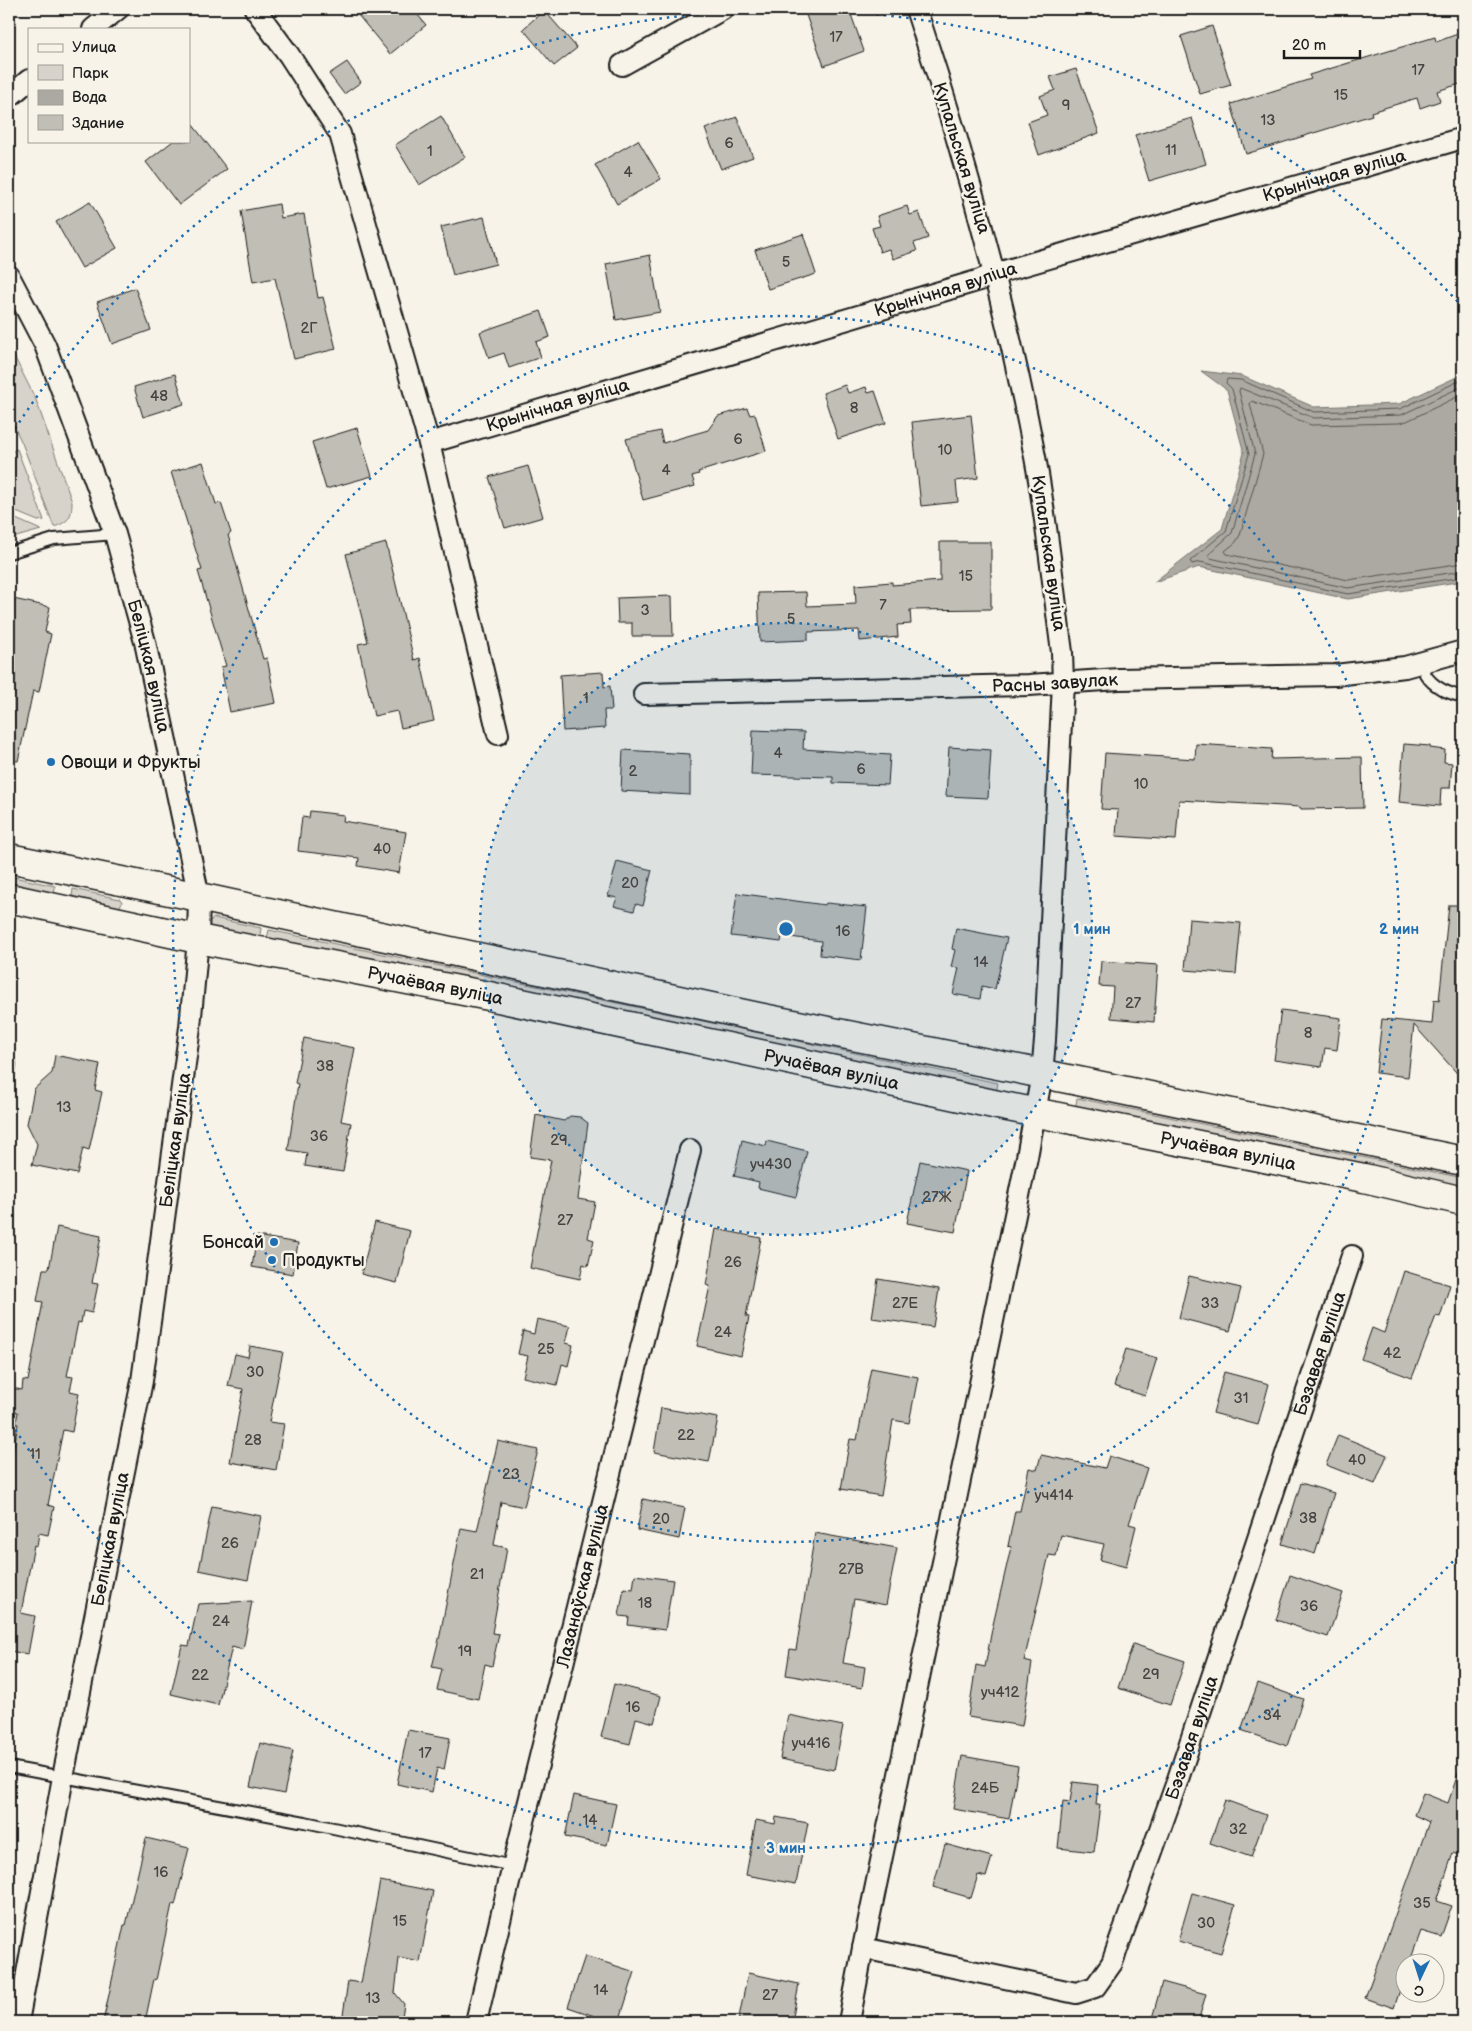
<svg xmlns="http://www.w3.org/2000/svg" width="1472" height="2031" font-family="'Balsamiq Sans',sans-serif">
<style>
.green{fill:#d7d3cb;stroke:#7a7874}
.water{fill:#aca9a2;stroke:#72716c}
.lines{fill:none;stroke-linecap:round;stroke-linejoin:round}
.shore{stroke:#565452;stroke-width:1}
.building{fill:#c0beb5;stroke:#1c1c1c}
.service-casing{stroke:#1c1c1c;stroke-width:14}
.minor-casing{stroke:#1c1c1c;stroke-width:24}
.secondary-casing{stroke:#1c1c1c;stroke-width:31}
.service{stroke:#f7f3e8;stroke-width:10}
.minor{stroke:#f7f3e8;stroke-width:20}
.secondary{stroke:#f7f3e8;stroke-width:28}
.ring{fill:none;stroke:#1f6fb2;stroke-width:2.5;stroke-dasharray:2.5 5}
.poi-dot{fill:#1f6fb2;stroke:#f7f3e8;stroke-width:2}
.labels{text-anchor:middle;stroke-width:5;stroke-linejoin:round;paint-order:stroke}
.number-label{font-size:15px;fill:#454442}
.street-label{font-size:18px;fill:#1c1c1c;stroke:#f7f3e8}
.poi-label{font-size:18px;fill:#1c1c1c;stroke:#f7f3e8;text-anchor:start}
.centre{fill:#1f6fb2;stroke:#f7f3e8;stroke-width:2.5}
.ring-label{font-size:15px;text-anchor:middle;font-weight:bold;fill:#1f6fb2;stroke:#f7f3e8;stroke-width:5;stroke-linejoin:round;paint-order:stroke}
</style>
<rect width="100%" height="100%" fill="#f7f3e8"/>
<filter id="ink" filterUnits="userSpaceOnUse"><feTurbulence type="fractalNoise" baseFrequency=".02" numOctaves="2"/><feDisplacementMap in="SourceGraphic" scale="10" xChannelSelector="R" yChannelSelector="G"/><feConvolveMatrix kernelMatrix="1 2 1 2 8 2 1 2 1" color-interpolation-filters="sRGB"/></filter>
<g filter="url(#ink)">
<!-- green -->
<path class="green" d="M9,346L36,400L72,502C72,518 68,522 54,527L22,443L9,416Z
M17,449L44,520L38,521L9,509V453Z
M9,516L41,530L9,539Z
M9,876L55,886L54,895L9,885Z
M73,889L120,899L122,902L119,908L72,898Z
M214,918L261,928L259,941L211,931L208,926L209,921Z
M269,930L998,1083L996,1094L266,943Z
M1077,1098L1463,1178V1193L1075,1111Z"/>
<!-- water -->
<path class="water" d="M1201,371L1242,376L1314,407L1399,404L1463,374V581L1348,599L1199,567L1154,582L1222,529L1244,453L1227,390Z"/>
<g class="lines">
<!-- shore -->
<path class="shore" d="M1463,379L1400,409L1314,412L1241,380L1227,379L1226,383L1232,389L1249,454L1226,531L1190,561L1192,564L1200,562L1348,594L1463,577
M1463,386L1401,415L1314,418L1240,388L1239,391L1255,454L1232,533L1208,555L1210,558L1348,588L1463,571
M1463,394L1407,421L1399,423L1311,425L1252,401L1250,404L1263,454L1240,535L1236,542L1225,551L1227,554L1348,580L1463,563"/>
</g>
<!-- building -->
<path class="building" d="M353,9H413L426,25L390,54Z
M823,9H849L864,51L824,66L806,15Z
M544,10L577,48L554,66L523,29Z
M1212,26L1231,85L1200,94L1181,36Z
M1463,32V83L1437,91L1440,101L1420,108L1417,98L1371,112L1372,115L1246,154L1231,104L1311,79L1309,75L1435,37L1436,42Z
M347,62L361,82L344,94L329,74Z
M1076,69L1099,133L1039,155L1028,122L1047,115L1040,96L1055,90L1050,77Z
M441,116L465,157L419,185L395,145Z
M737,117L753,157L721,169L705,129Z
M1192,118L1206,164L1149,181L1135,135Z
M189,120L227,169L179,205L146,162L173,141H189Z
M638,140L661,179L617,204L595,165Z
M90,202L117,248L82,268L56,222Z
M279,204L281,218L304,214L318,298L323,297L336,349L294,359L275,278L253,282L241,211Z
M907,206L910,215L919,212L928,238L914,243L917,251L893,259L889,249L880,252L872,228L880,226L877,216Z
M484,217L496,264L453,275L441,227Z
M803,234L816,274L768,289L755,250Z
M650,255L660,312L616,320L606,264Z
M135,288L151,330L112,344L97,302Z
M541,311L550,337L536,342L541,357L509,368L504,353L489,358L480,332Z
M175,374L184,404L143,417L134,387Z
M845,385L848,393L866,387L868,393L875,391L886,423L838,439L823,393Z
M747,408L750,415L755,414L766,451L698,472L699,474L692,476L695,486L643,500L626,439L660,431L663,443L708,430L718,416Z
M971,415L978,478L956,481L958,502L921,506L912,422Z
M357,428L372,476L326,489L312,442Z
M203,462L216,504L221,503L231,533L228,535L263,659L267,658L276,703L230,712L221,667L226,666L198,571L202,570L171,472Z
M528,466L543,517L505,528L489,477Z
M940,542H991V609L910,610L911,624L897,625L898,637L860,641L859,630L808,632V640L760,642L758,593L806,592L807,606L856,604L855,585L892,582V585L940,581Z
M386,543L414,660L420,658L434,721L401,728L397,711L374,716L358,644L368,642L346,554Z
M672,596L673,636H632V623H618L617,598Z
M9,598L50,607L45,632L51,634L39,692L33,691L18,761L9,760Z
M603,672L604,687L610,686L612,710H604L605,728L563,731L560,675Z
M753,730L804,732L803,749L890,755L888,785L833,783V777L751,775Z
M1196,744L1272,749L1271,759L1362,757L1363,808L1301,809L1300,807L1179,800L1176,840L1116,836L1118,810L1101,809L1105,753L1195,759Z
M1404,744L1430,746V748L1445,750L1444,762L1452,763L1450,788H1441L1440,806L1399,802Z
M949,747L991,750L988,798L946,796Z
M623,750L690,754V795L621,791Z
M310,811L344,815L343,821L406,832L399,873L358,866L359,858L298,851L302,817L309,818Z
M617,861L652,870L643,906L636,904L634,911L614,906L617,898L608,896Z
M737,893L825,905L826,903L867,907L861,960L820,955L821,941L782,936L781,942L731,936Z
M1449,905H1463V1080L1414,1025L1408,1077L1376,1073L1382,1019L1432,1024L1434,1000L1439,1001Z
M1189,919L1241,923L1236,974L1185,970Z
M956,928L1007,938L995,989L982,986L980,999L953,994L959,968L951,967L955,950L952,949Z
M1101,961L1158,965L1154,1022L1111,1018L1113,987L1099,986Z
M1281,1010L1341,1018L1337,1050L1325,1048L1322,1067L1274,1060Z
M304,1038L355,1048L341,1121L351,1123L343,1172L305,1166L307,1153L288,1150L298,1084L295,1083Z
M55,1055L100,1064L95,1090L102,1092L89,1150L83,1148L77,1174L32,1165L37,1144L27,1124L34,1089L52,1073Z
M536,1115L564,1121L570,1116L580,1117L588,1123L578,1199L595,1202L588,1238L594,1240L588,1266L583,1264L580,1279L530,1268L551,1160L530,1157Z
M742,1140L766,1146L767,1141L807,1151L796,1197L758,1188L759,1182L734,1176Z
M920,1161L967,1171L955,1232L907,1223Z
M375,1222L410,1231L397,1283L361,1274Z
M57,1227L101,1236L92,1283L98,1284L92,1313L83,1311L81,1323L78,1322L67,1376L73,1377L70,1391L79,1393L72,1432L63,1430L48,1505L54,1507L48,1535L39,1533L37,1546L34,1545L21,1613L35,1616L28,1654L9,1651V1474L18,1424L16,1423L18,1412L9,1410V1408L12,1388L22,1390L23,1380L28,1381L43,1302L37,1301L43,1269H49Z
M716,1229L761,1238L746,1316L749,1317L741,1356L697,1346L710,1286L706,1285Z
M257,1236L298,1243L293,1274L252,1267Z
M1404,1271L1450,1285L1440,1317L1436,1316L1412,1378L1361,1359L1372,1328L1384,1333Z
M1189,1276L1241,1288L1230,1331L1179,1318Z
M878,1279L939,1289L933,1327L872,1318Z
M537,1319L570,1326L566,1343L573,1345L568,1366L562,1364L557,1385L523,1377L528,1356L518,1354L523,1331L534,1334Z
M250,1346L283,1352L269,1422L284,1424L276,1470L230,1462L243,1389L228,1386L235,1354L248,1357Z
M1126,1349L1157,1358L1145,1396L1114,1386Z
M871,1368L918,1377L909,1423L893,1420L881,1496L841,1489L850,1439L857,1440Z
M1224,1372L1269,1384L1258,1425L1213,1413Z
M661,1408L718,1418L709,1462L654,1452Z
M1338,1435L1387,1455L1375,1484L1326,1465Z
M498,1441L538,1450L524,1507L501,1502L494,1545L507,1548L492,1633L499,1634L492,1666L485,1664L478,1699L437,1690L442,1669L432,1667L440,1635L461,1528L477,1531Z
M1041,1455L1105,1468L1109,1456L1147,1468L1129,1524L1136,1526L1126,1567L1100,1560L1104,1544L1061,1535L1056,1556L1049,1555L1024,1661L1032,1663L1022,1726L968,1717L976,1665L985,1667L992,1629L1011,1547L1008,1546L1015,1511H1020L1029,1468L1037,1470Z
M1301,1483L1334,1493L1315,1554L1282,1544Z
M643,1499L685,1508L679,1539L637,1530Z
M212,1506L261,1516L248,1580L199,1570Z
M815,1533L897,1548L886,1605L854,1599L843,1663L865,1667L862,1688L786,1675L790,1649L796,1650Z
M635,1575L673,1580L665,1630L628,1625L629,1617L619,1616L624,1588L633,1589Z
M1290,1575L1343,1593L1328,1637L1276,1620Z
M252,1601L243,1650L232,1647L218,1705L171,1694L182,1645L189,1646L198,1604Z
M1133,1644L1185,1661L1170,1705L1118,1688Z
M1258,1683L1303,1699L1287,1746L1241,1730Z
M614,1684L661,1696L654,1723L636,1718L630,1744L601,1737Z
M788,1715L843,1726L834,1770L780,1759Z
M408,1730L450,1738L444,1770L437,1768L432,1792L397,1784Z
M260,1743L293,1751L284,1794L250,1787Z
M962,1756L1018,1766L1009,1819L953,1809Z
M1460,1768H1463V1857L1453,1853L1437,1901L1452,1906L1441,1937L1421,1931L1409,1964H1404V1978L1394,2008L1365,1998L1429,1822L1414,1815L1423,1793L1448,1803Z
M1073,1782L1098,1785L1096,1805H1100L1094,1852L1058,1848L1063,1801L1070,1802Z
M574,1795L616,1804L607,1845L565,1837Z
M1225,1800L1266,1815L1251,1857L1210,1843Z
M776,1817L808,1823L796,1884L746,1875L756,1820L775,1824Z
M146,1838L189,1848L175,1905L172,1904L156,1980L154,1979L145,2022H103L124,1925H126Z
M945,1844L992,1857L986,1877L978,1875L971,1898L933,1887Z
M380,1881L433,1891L420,1962L399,1958L395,1993L404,2004L402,2017L396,2022H342L348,1981L361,1983Z
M1192,1893L1235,1905L1221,1953L1178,1941Z
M585,1956L635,1972L619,2022H612L568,2007Z
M748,1973L799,1984L792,2022H738Z
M1162,1982L1206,1994L1198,2022H1151Z"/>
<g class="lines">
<defs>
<path id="service" d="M9,553L54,539L115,534
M1425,674C1434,688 1448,693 1463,697
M9,1071L10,1064
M9,1767L305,1822L513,1866"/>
<g id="minor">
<path d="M255,9L289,55L340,134L429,443L498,734"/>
<path d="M93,29L118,9"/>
<path d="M622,65L723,9"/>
<path d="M9,97L29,80"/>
<path id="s1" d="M9,276L45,345L115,534L145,642L199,897L198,939L190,1027L142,1381L63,1777L18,2022"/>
<path id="s2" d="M429,443L980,280L994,274L1463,138"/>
<path id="s3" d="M644,694L1029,685L1119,679L1335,675L1405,667L1463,651"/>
<path id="s4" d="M863,1948L1076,1993L1095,1987L1112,1963L1178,1779L1352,1256"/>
<path id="s5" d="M476,2022L513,1866L690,1150"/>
<path d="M849,2022L863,1948L1027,1157L1042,1074L1045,1040L1063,683L1062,652C1053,587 1047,521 1035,457C1006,305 965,156 916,9"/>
</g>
<g id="secondary">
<path d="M9,858L199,897L758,1017L1078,1081L1463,1161"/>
<path id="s6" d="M9,898L198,939L489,996L998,1105L1364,1178L1463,1201"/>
</g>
</defs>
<!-- service casing -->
<use href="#service" class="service-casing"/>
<!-- minor casing -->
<use href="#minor" class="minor-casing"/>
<!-- secondary casing -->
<use href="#secondary" class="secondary-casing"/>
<!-- service -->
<use href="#service" class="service"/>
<!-- minor -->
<use href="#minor" class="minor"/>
<!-- secondary -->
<use href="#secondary" class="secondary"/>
</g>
</g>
<!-- distance rings -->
<circle cx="786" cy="929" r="306" fill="#1f6fb2" fill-opacity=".12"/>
<g class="ring">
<circle cx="786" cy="929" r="306"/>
<circle cx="786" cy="929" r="613"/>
<path d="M1458 1556A919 919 0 0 1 11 1423M11 435A919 919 0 0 1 1458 302"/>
</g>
<!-- markers -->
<g class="poi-dot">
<circle cx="51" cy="762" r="5"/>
<circle cx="274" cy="1242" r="5"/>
<circle cx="272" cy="1260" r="5"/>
</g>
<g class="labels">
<!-- number labels -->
<g class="number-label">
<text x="836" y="42">17</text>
<text x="1418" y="75">17</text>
<text x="1341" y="100">15</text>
<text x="1066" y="110">9</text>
<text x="1268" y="125">13</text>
<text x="729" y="148">6</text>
<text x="1171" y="155">11</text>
<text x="430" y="156">1</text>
<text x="628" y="177">4</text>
<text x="786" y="267">5</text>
<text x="309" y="333">2Г</text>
<text x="159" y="401">48</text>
<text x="854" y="413">8</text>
<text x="738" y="444">6</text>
<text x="945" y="455">10</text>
<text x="666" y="475">4</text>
<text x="966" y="581">15</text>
<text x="883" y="610">7</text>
<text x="645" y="615">3</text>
<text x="791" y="624">5</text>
<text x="586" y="703">1</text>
<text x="778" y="758">4</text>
<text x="861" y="774">6</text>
<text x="633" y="776">2</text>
<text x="1141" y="789">10</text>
<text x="382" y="854">40</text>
<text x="630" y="888">20</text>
<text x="843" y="936">16</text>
<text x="981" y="967">14</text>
<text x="1133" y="1008">27</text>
<text x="1308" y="1038">8</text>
<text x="325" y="1071">38</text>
<text x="64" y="1112">13</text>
<text x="319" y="1141">36</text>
<text x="559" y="1145">29</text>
<text x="771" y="1169">уч430</text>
<text x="937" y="1202">27Ж</text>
<text x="565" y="1225">27</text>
<text x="733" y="1267">26</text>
<text x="905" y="1308">27Е</text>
<text x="1210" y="1308">33</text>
<text x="723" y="1337">24</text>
<text x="546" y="1354">25</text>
<text x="1392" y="1358">42</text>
<text x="255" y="1377">30</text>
<text x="1241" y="1403">31</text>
<text x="686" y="1440">22</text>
<text x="253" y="1445">28</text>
<text x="35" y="1459">11</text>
<text x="1357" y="1465">40</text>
<text x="511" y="1479">23</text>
<text x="1054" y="1500">уч414</text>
<text x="1308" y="1523">38</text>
<text x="661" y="1524">20</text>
<text x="230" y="1548">26</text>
<text x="851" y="1574">27В</text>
<text x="477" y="1579">21</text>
<text x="645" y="1608">18</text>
<text x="1309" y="1611">36</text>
<text x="221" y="1626">24</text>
<text x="465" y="1656">19</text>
<text x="1151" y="1679">29</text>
<text x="200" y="1680">22</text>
<text x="1000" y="1697">уч412</text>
<text x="633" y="1712">16</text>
<text x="1272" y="1720">34</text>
<text x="811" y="1748">уч416</text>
<text x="425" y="1758">17</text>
<text x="985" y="1793">24Б</text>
<text x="590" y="1825">14</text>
<text x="1238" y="1834">32</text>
<text x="161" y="1877">16</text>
<text x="1422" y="1908">35</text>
<text x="400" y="1926">15</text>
<text x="1206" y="1928">30</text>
<text x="601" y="1995">14</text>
<text x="770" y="2000">27</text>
<text x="373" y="2003">13</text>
</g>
<!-- street labels -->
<g class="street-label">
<text transform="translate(962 158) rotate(73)" y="6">Купальская вуліца</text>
<text dy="6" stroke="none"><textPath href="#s2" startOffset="944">Крынічная вуліца</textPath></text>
<text dy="6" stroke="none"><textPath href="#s2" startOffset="539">Крынічная вуліца</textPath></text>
<text dy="6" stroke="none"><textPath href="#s2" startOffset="134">Крынічная вуліца</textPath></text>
<text transform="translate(1049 553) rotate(82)" y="6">Купальская вуліца</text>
<text dy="6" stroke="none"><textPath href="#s1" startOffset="416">Беліцкая вуліца</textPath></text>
<text dy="6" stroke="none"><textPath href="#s3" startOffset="411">Расны завулак</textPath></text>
<text dy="6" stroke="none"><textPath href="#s6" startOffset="435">Ручаёвая вуліца</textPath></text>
<text dy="6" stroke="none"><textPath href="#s6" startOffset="840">Ручаёвая вуліца</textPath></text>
<text transform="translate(175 1140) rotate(-82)" y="6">Беліцкая вуліца</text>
<text dy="6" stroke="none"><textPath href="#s6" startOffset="1245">Ручаёвая вуліца</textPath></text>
<text dy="6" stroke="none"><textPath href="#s4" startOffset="911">Бэзавая вуліца</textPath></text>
<text transform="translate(110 1539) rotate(-79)" y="6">Беліцкая вуліца</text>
<text dy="6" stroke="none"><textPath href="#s5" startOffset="449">Лазанаўская вуліца</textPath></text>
<text dy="6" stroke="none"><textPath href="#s4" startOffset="506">Бэзавая вуліца</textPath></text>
</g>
<!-- poi labels -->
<g class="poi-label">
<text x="61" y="768">Овощи и Фрукты</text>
<text x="264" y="1248" text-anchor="end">Бонсай</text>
<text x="282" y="1266">Продукты</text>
</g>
</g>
<circle cx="786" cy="929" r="8" class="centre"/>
<g class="ring-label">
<text x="1092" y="934">1 мин</text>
<text x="1399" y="934">2 мин</text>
<text x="786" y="1853">3 мин</text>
</g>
<!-- margin -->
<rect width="1472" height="2031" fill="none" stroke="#f7f3e8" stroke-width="30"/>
<rect x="15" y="15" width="1442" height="2001" fill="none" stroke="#1c1c1c" stroke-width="2" filter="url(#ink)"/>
<!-- legend -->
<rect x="28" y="28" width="162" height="115" fill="#f7f3e8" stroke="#9f9d96"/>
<rect x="38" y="44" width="25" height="8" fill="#f7f3e8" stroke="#9f9d96"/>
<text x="72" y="52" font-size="15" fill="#1c1c1c">Улица</text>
<rect x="38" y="65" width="25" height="15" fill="#d7d3cb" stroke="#9f9d96"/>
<text x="72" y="78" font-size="15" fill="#1c1c1c">Парк</text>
<rect x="38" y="90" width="25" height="15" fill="#aca9a2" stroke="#9f9d96"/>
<text x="72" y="102" font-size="15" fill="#1c1c1c">Вода</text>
<rect x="38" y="115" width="25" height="15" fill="#c0beb5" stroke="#9f9d96"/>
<text x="72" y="128" font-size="15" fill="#1c1c1c">Здание</text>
<!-- north arrow -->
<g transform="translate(1420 1978) rotate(184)"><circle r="24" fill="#f7f3e8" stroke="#9f9d96"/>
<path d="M0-4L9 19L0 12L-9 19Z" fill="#1f6fb2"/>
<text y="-8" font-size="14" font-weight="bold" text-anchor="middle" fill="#1c1c1c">С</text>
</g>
<!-- scale -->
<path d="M1284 50v8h76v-8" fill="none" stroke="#1c1c1c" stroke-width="2.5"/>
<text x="1292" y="50" font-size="15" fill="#1c1c1c" stroke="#f7f3e8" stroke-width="4" paint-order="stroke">20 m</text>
</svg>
